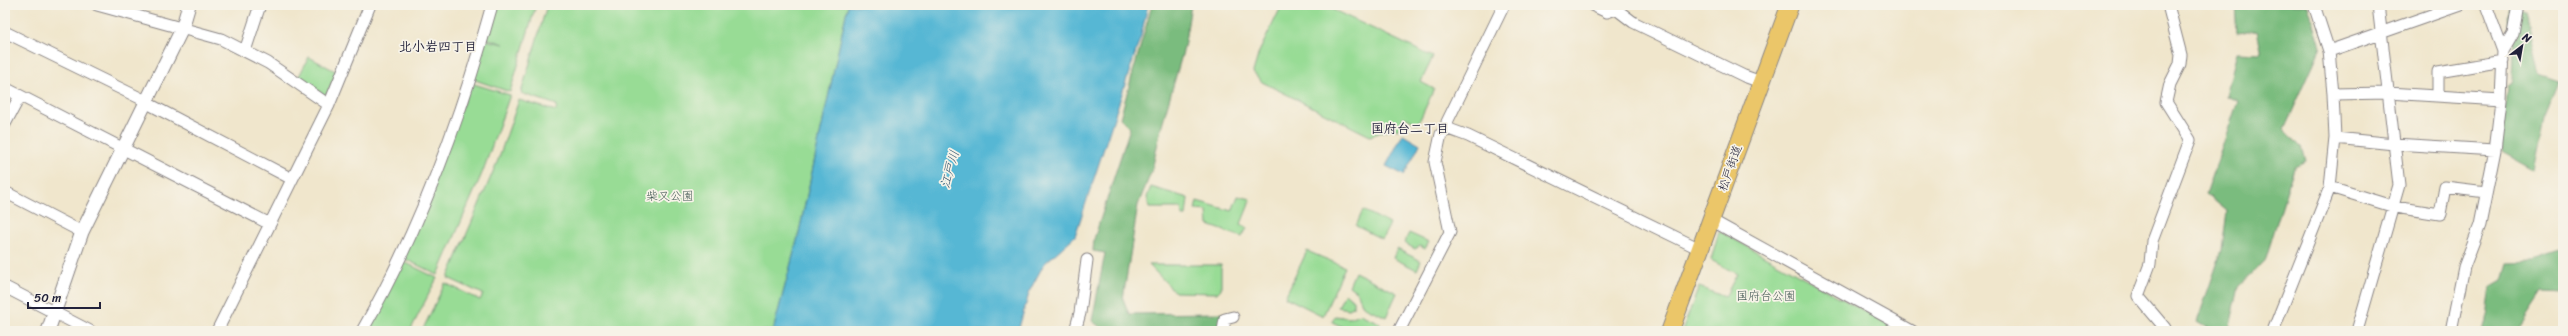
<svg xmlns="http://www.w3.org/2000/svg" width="2568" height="336" font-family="Sriracha,'Klee One',sans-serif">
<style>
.green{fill:#98dc95;stroke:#5d7f68}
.forest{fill:#7abc7e;stroke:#4e6f5c}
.water{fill:#56b7d4;stroke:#3c6c88}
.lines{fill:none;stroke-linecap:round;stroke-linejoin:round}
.minor-casing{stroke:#898484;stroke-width:13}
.tertiary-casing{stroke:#898484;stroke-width:15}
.primary-casing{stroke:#898484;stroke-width:19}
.minor{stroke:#fff;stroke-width:11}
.tertiary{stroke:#fff;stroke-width:13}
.primary{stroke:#ebc669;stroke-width:17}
.labels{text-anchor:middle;stroke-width:3.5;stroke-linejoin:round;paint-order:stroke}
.street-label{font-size:12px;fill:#22223b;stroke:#f7f3e8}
.park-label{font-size:12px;fill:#455a56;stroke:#f7f3e8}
.neighbourhood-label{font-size:13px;font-weight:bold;fill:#22223b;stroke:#f7f3e8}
.water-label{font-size:13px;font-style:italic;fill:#345671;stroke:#f7f3e8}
</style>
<rect width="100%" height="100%" fill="#f7f3e8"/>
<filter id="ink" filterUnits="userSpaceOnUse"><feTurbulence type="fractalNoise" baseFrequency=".025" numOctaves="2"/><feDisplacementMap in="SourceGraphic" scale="8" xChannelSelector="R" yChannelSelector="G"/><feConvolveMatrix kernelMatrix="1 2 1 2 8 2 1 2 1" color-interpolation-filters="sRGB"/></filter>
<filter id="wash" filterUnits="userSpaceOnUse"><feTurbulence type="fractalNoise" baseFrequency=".012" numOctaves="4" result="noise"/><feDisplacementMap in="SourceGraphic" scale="16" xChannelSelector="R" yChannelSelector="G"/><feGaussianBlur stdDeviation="0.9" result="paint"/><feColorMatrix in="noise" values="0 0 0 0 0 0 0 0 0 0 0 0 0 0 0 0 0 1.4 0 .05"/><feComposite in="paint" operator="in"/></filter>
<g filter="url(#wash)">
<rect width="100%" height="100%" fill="#f0e6cc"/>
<!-- green -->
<path class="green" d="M495,5H536L510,92L472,79L485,40L504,44L486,38Z
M547,5H848L798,237L773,331H422L445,283L480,300L483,294L448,278L498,160L519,100L556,111L557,105L521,93Z
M1282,5H1323L1433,57L1421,82L1434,89L1418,124L1404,117L1398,130L1394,128L1370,136L1262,82L1253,72L1259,52Z
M309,57L337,72L326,96L298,78Z
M471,83L510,95L483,171L438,275L403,258Z
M1151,187L1188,198L1186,216H1182L1181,208H1149L1147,197Z
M1238,196L1251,199L1241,224L1247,228L1242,237L1208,225L1207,211L1195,210L1197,201L1232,211Z
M1363,210L1390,224L1382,239L1356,226Z
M1719,231L1901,331H1682L1699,287L1725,297L1737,274L1711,260Z
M1409,233L1429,242L1425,249L1420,246L1415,249L1404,243Z
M1397,249L1421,261L1417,270L1393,258Z
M1307,251L1345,267L1323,316L1285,297Z
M402,261L437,278L410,331H365Z
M1149,265H1221V289L1217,293L1175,292Z
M1355,272L1397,293L1386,317L1363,306L1357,292L1349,286Z
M1345,293L1353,300V307L1349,309L1338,307Z
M1360,314L1380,323L1378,331H1351L1332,322L1335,316L1350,318Z"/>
<!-- forest -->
<path class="forest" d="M1152,5H1191L1184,48L1161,128L1152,170L1138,205L1123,299L1129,314L1222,313L1221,331H1101L1100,327L1092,321L1105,253L1093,251L1094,239L1130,128L1120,118Z
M2235,5H2308L2321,47L2284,130L2301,147L2305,161L2294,167L2265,261L2239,286L2229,331H2212L2197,322L2222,250L2227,211L2206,194L2238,101L2226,96L2237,52L2262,53L2257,31L2237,33Z
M2511,6L2525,8L2540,73L2561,80L2546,116L2535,171L2501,152L2507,85L2513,81C2513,68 2515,55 2513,42C2512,31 2502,18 2511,6Z
M2563,253V294L2542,293L2517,331H2482L2487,316L2491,287L2503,280L2508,263L2535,262Z"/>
<!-- water -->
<path class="water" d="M848,5H1148L1141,36L1075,236L1044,264L1030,290L1018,331H773L798,237Z
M1403,134L1420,144L1404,175L1386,166Z"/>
</g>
<g filter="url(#ink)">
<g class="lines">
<defs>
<path id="minor" d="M97,5L221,39L268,63L329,105
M1592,5L1607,12L1616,9L1633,22L1744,76L1761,82
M5,32L146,101
M245,51L260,5
M2329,51L2460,5
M2503,51L2513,34L2518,5
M5,88L270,224
M2333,94L2388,93L2501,100
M2438,96V72L2503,61
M145,102L292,179
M5,124L20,96
M1449,129L1447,122L1504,5
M2335,138L2394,144L2495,150
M2330,187L2395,207L2440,214L2445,187L2486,192
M5,192L82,232
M1711,220L1912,331
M5,287L90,331
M217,331L329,105L370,5
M362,331C420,230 461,117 492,5
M1075,331L1080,313L1087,260
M1223,331L1225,319L1233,317
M1399,331L1450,232L1435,162L1441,134L1449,129L1468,136L1700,249
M2164,331L2165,328L2138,296L2150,264L2152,241L2190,140L2166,102L2170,84L2180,64L2181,55L2168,5
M2273,331L2330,187L2335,138L2333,94L2329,51L2314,5
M2357,331L2399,185L2378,5
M2451,331L2464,267L2480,225L2495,150L2501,100L2503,51L2486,5"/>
<path id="tertiary" d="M48,331L82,232L182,29L189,5"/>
<path id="primary" d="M1670,331L1790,5"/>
</defs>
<!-- minor casing -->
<use href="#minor" class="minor-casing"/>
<!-- tertiary casing -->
<use href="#tertiary" class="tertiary-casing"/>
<!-- primary casing -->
<use href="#primary" class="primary-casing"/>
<!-- minor -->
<use href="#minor" class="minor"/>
<!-- tertiary -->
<use href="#tertiary" class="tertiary"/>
<!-- primary -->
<use href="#primary" class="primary"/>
</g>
</g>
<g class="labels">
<!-- street labels -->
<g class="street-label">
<text transform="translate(1730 168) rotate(-70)" y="4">松戸街道</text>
</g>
<!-- park labels -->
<g class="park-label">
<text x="670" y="200">柴又公園</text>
<text x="1766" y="300">国府台公園</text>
</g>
<!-- neighbourhood labels -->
<g class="neighbourhood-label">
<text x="438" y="51">北小岩四丁目</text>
<text x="1410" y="133">国府台二丁目</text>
</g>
<!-- water labels -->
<g class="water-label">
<text transform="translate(949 169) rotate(-74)" y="5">江戸川</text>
</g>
</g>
<!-- margin -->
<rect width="2568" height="336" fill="none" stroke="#f7f3e8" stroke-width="20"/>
<!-- north arrow -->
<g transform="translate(2522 46) rotate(31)" stroke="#f7f3e8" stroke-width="3" paint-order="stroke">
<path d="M0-3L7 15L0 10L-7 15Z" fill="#22223b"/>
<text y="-6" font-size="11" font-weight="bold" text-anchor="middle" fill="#22223b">N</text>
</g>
<!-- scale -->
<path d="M28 302v6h72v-6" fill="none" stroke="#22223b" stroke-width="2"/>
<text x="34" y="302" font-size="12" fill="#22223b" stroke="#f7f3e8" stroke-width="3" paint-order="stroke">50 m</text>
</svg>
